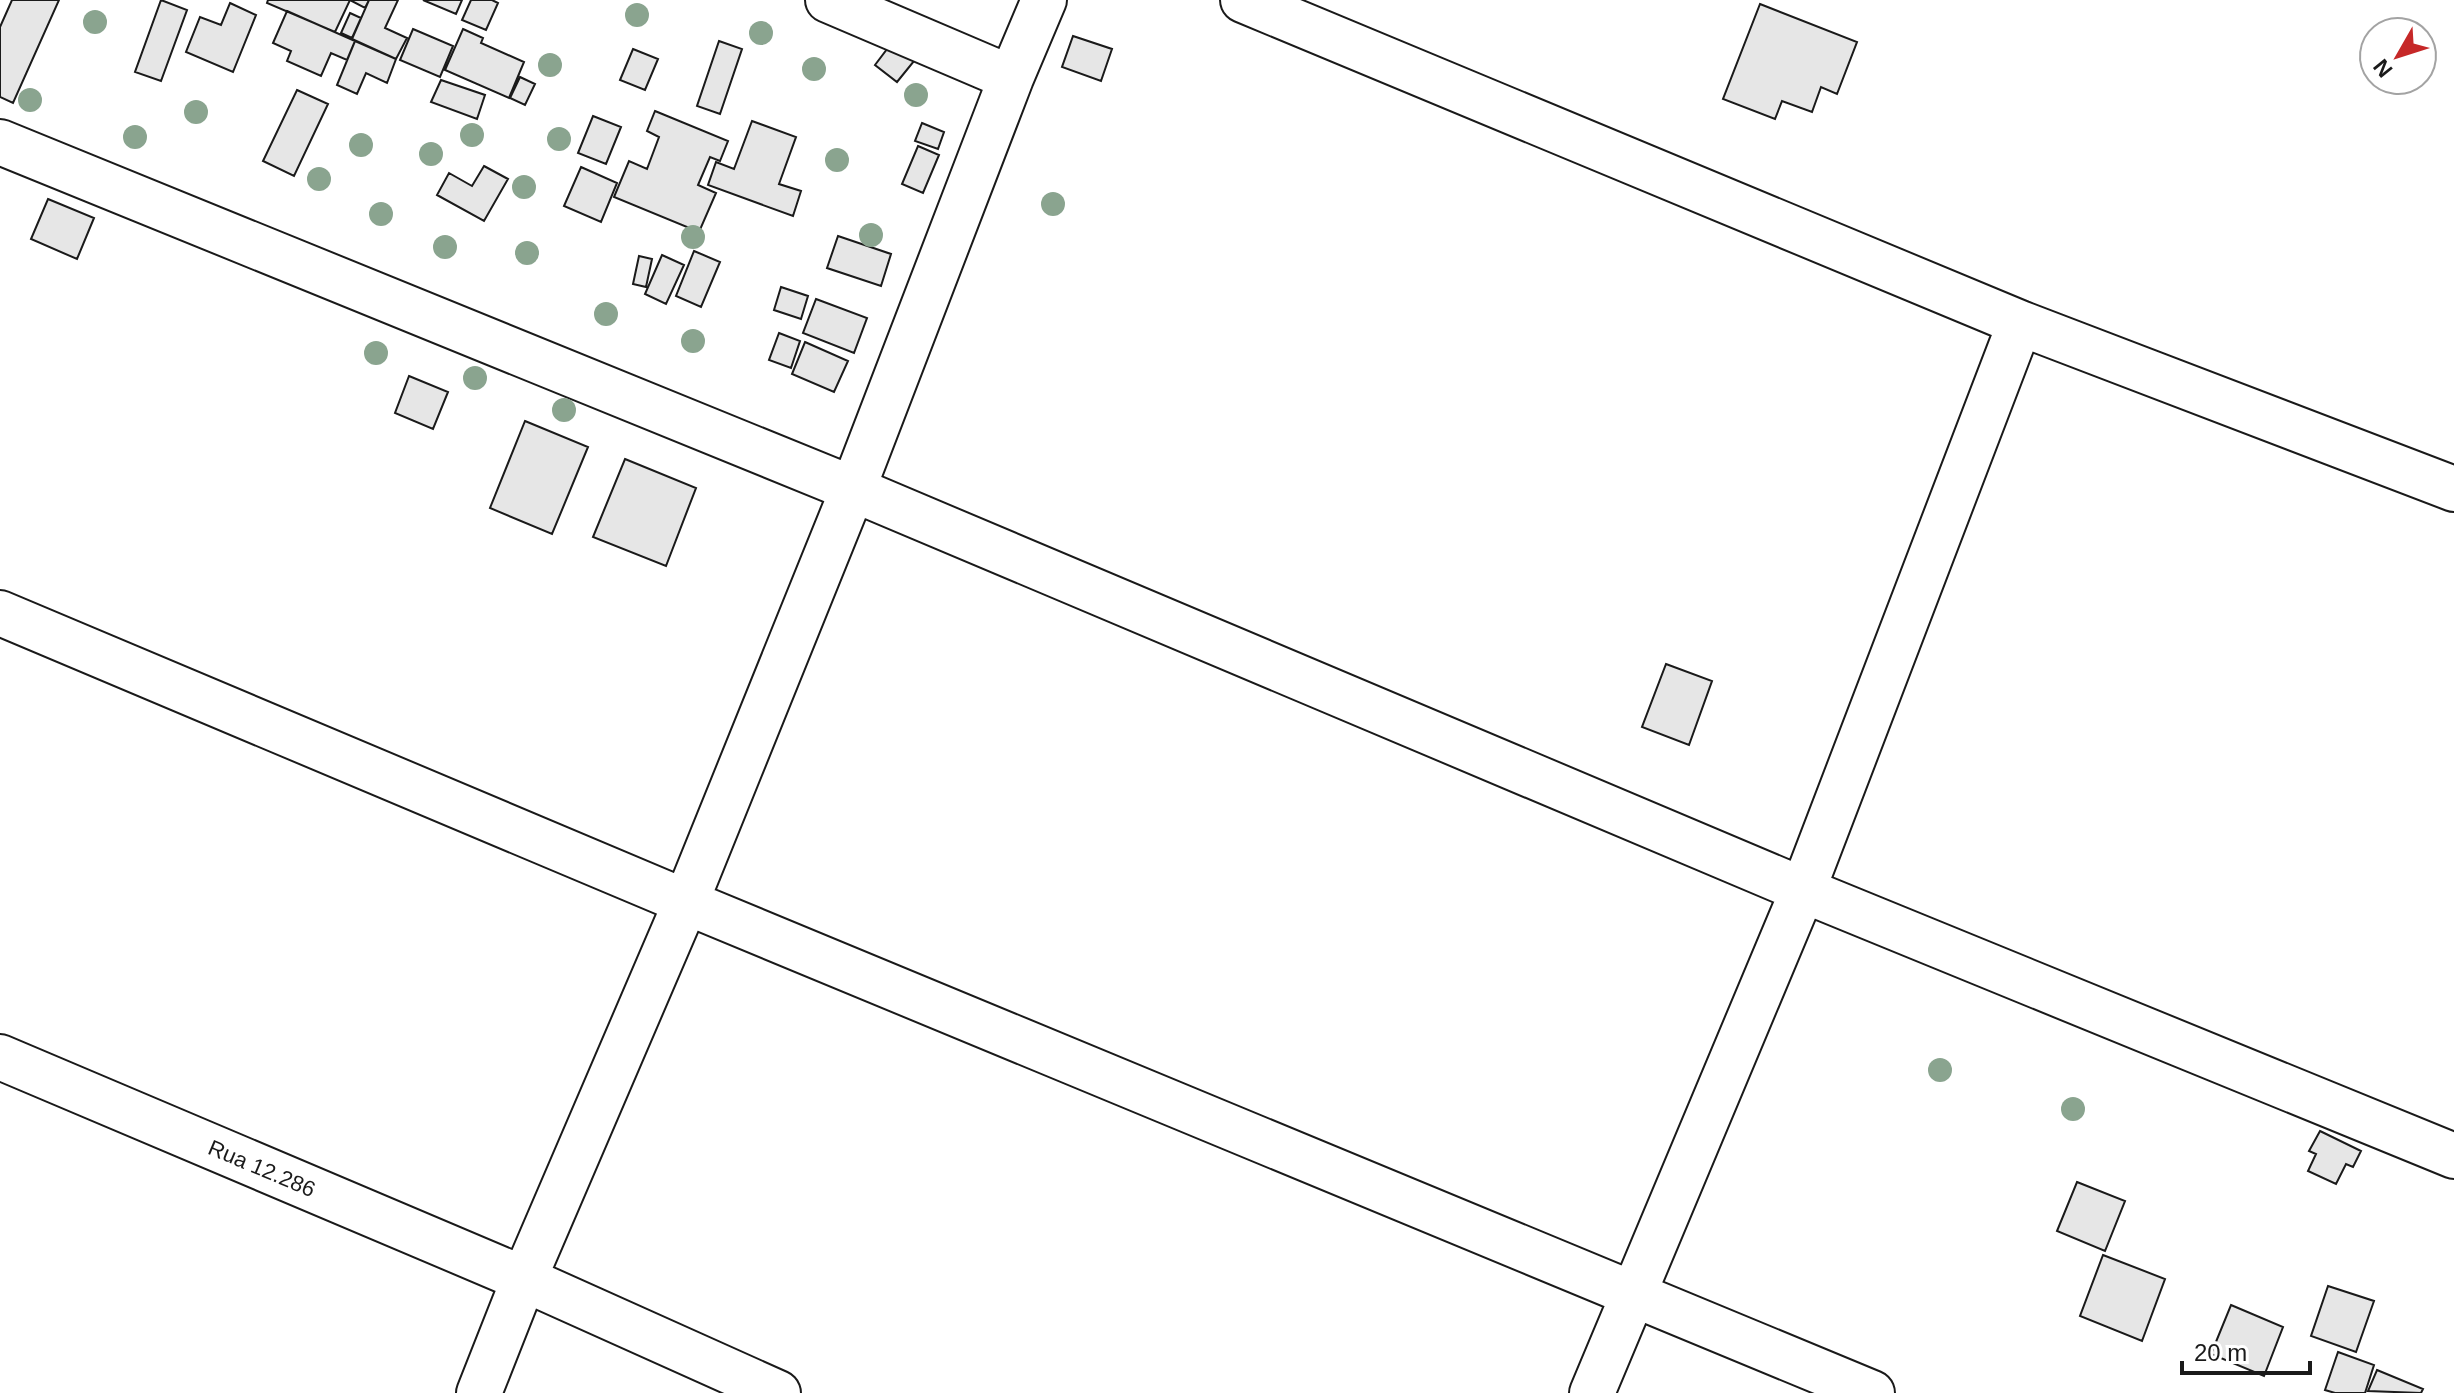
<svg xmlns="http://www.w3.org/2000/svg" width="2454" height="1393" font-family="Helvetica,sans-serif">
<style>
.building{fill:#e6e6e6;stroke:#1a1a1a;stroke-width:2}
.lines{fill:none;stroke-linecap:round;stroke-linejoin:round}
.minor-casing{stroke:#1a1a1a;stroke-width:48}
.minor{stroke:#fff;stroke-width:44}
.tree{fill:#8aa48f}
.labels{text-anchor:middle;stroke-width:6;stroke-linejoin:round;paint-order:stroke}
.street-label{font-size:22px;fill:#1a1a1a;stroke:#fff}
</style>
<rect width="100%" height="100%" fill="#fff"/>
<!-- building -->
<path class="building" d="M12,0H59L13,103L0,97V27Z
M161,0L187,10L161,81L135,72Z
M268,0H350L335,32L267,3Z
M350,0H369L365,8Z
M369,0H398L385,28L407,38L396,59L352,39Z
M423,0H462L456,14Z
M471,0H492L498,3L486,30L462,20Z
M230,3L256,15L233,72L186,52L200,17L221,25Z
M1760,4L1857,42L1837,94L1821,87L1812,112L1782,101L1775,119L1723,99Z
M287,11L355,41L347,60L331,53L321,76L287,61L291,51L273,43Z
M350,13L361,18L352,38L341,33Z
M413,29L453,46L440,77L400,60Z
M463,29L483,38L481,43L524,62L509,98L445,70Z
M900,32L923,50L897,82L875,65Z
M1073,36L1112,49L1101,81L1062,67Z
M355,41L396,59L387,83L366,73L357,94L337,85Z
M719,41L742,49L720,114L697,106Z
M633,49L658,59L645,90L620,80Z
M520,77L535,84L525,105L510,98Z
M441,80L485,95L477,119L431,102Z
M297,90L328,104L294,176L263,161Z
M655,111L728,141L720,161L710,157L698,185L716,193L699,232L614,197L629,161L647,169L659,137L647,131Z
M593,116L621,127L606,164L578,153Z
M752,121L796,137L779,184L801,191L793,216L708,185L716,162L734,169Z
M922,123L944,132L938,149L915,141Z
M918,146L939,155L923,193L902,184Z
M484,166L508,179L484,221L437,195L449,173L472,186Z
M581,167L617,183L601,222L564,206Z
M48,199L94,218L77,259L31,239Z
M838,236L891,254L881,286L827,268Z
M694,251L720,262L701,307L676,296Z
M662,255L684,265L666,304L645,294Z
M639,256L652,259L646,287L633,284Z
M781,287L808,296L801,319L774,310Z
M816,299L867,318L854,353L803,333Z
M779,333L800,341L791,368L769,360Z
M805,342L848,361L834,392L792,374Z
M409,376L448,392L433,429L395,413Z
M525,421L588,447L552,534L490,508Z
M625,459L696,488L666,566L593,537Z
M1666,664L1712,681L1689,745L1642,727Z
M2320,1131L2361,1151L2353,1167L2346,1164L2336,1184L2308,1171L2316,1154L2309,1151Z
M2077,1182L2125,1201L2105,1251L2057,1231Z
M2103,1255L2165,1279L2142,1341L2080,1316Z
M2328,1286L2374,1301L2356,1352L2311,1336Z
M2231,1305L2283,1327L2264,1376L2211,1354Z
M2338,1352L2374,1365L2365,1393H2335L2325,1390Z
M2377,1370L2423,1389L2421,1393L2368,1391Z"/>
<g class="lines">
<defs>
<path id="minor" d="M828,0L1011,78
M1243,0L2020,323L2454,489
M0,142L853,489L1803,890L2454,1156
M0,613L686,902L1872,1393
M0,1057L524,1279L778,1393
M479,1393L524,1279L686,902L853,489L1011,78L1044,0
M1592,1393L1803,890L2020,323"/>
</defs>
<!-- minor casing -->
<use href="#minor" class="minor-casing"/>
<!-- minor -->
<use href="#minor" class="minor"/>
</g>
<!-- trees -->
<g class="tree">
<circle cx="637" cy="15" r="12"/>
<circle cx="95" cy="22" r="12"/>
<circle cx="761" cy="33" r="12"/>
<circle cx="550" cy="65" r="12"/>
<circle cx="814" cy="69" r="12"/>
<circle cx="916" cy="95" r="12"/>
<circle cx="30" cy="100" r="12"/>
<circle cx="196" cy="112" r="12"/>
<circle cx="472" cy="135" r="12"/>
<circle cx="135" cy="137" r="12"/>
<circle cx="559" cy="139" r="12"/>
<circle cx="361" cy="145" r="12"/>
<circle cx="431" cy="154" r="12"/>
<circle cx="837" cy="160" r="12"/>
<circle cx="319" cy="179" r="12"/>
<circle cx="524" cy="187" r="12"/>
<circle cx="1053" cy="204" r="12"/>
<circle cx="381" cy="214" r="12"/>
<circle cx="871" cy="235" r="12"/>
<circle cx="693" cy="237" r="12"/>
<circle cx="445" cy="247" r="12"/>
<circle cx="527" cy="253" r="12"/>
<circle cx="606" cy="314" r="12"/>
<circle cx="693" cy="341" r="12"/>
<circle cx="376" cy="353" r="12"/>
<circle cx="475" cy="378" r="12"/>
<circle cx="564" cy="410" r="12"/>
<circle cx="1940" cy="1070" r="12"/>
<circle cx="2073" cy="1109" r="12"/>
</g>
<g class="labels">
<!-- street labels -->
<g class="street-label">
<text transform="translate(262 1168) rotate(23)" y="8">Rua 12.286</text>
</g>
</g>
<!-- north arrow -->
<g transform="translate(2398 56) rotate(231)"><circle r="38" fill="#ffffff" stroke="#a3a3a3" stroke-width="2"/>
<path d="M0-6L14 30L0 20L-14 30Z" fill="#c62828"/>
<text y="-12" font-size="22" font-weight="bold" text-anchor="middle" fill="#1a1a1a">N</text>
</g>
<!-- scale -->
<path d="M2182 1361v12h128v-12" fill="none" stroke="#1a1a1a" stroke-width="4"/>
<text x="2194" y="1361" font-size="24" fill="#1a1a1a" stroke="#ffffff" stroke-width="6" paint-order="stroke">20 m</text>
</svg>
